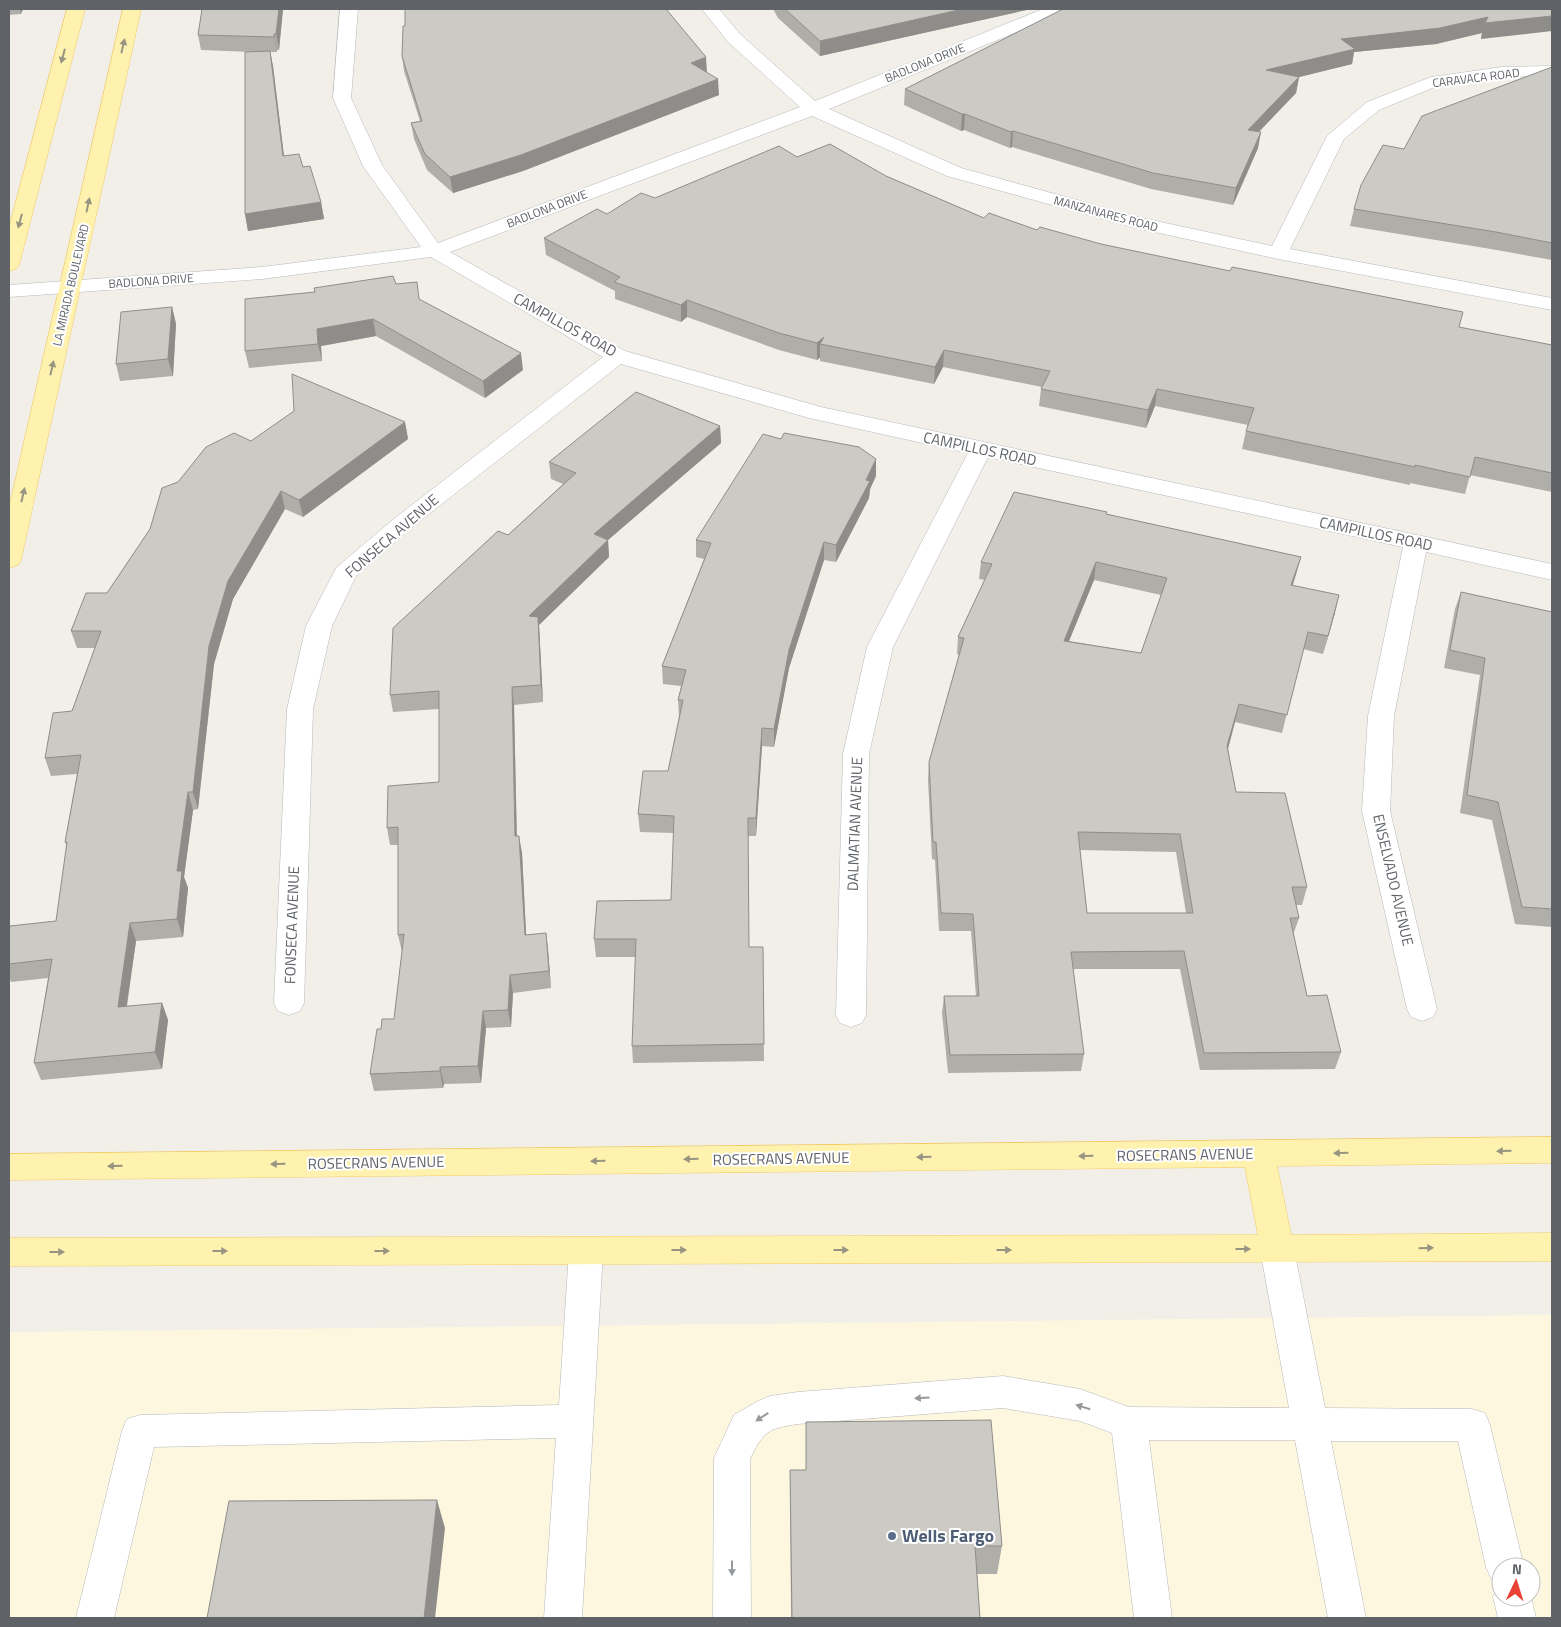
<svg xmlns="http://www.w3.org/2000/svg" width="1561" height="1627" font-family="'Titillium Web',sans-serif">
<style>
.commercial{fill:#fef7e0;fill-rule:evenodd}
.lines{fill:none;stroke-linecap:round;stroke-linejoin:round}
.minor-casing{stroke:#b5b8bc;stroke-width:1}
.major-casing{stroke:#f2c960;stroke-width:1}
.minor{fill:#fff;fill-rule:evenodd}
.major{fill:#fff2af;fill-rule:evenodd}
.wall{fill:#afaea9;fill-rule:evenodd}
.shaded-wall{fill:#8f8d8a}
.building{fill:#cccac5;stroke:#8f8d8a;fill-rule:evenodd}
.oneway{fill:#979581}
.oneway2{fill:#979a9d}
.service-dot{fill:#5c6f8a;stroke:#fff;stroke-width:2}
.labels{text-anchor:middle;stroke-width:4;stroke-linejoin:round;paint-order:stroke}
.far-street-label{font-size:12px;fill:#5f6368;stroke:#fff}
.street-label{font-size:15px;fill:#5f6368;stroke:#fff}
.near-service-label{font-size:18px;font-weight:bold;fill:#4e5e75;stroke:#fff;text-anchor:start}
</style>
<rect width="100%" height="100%" fill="#f1efe8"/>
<!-- commercial -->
<path class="commercial" d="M1552,1315V1618H9V1332ZM1501,1567H1531V1597H1501Z"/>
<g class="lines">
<defs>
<path id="minor" d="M340,9H358L351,98L382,165L438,243L800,107L728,42L702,9H719L740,34L815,101L1043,9H1065L1063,13L829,109L961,168L1142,218L1272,246L1327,136L1367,102L1431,77L1502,67L1552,66V76L1502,77L1435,87L1379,110L1344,139L1290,249L1552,298V310L1278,259L1132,227L947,176L812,116L450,252L625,351L821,407L1552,564V580L1426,552L1394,716L1390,811L1437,1009L1433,1017L1422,1021L1411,1017L1407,1009L1362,811L1368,716L1403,547L988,457L893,647L869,754L866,1015L862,1023L851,1027L840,1023L836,1015L843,754L867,647L968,453L809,418L621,364L411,528L356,576L332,626L313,709L304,1003L300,1011L289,1015L278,1011L274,1003L287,709L306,626L334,572L337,567L395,518L603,357L431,257L262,279L9,297V285L262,267L421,247L363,166L333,98Z
M1277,1235L1289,1239L1294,1249L1325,1408L1472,1409L1485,1413L1490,1425L1524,1567H1501V1597H1531L1536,1618H1498L1493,1597L1500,1583L1492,1580L1486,1567L1458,1441H1331L1366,1618H1328L1295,1440H1149L1172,1618H1134L1112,1433L1080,1421L1003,1408L798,1424C768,1428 763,1432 750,1459L751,1618H713L714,1458L734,1415L758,1401L770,1396L798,1392L1003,1376L1080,1389L1129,1407L1289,1408L1260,1249L1265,1239Z
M586,1237L598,1241L603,1251L582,1618H544L556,1438L154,1447L114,1618H76L122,1431L127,1419L140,1415L559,1405L569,1251L574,1241Z"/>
<path id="major" d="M67,9H85L19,265L16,269L9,271V228Z
M123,9H141L21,560L18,565L9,568V508Z
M1552,1137V1163L1277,1166L1291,1235L1552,1233V1261L9,1266V1238L1258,1235L1245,1167L9,1180V1154Z"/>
</defs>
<!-- minor casing -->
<use href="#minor" class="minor-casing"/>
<!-- major casing -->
<use href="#major" class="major-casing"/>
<!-- minor -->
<use href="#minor" class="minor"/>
<!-- major -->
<use href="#major" class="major"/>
</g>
<!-- wall -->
<path class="wall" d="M9,9H23L21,14L9,15Z
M283,9L279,50H277V52H270L273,66L284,156L303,167L321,202L324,219L248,231L245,214L252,52L201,50L198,35Z
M773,9H1031L820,56L778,18Z
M1552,9L1481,39L1482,33L1436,44L1354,52L1352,64L1299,77L1296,93L1259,132L1258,148L1233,205L1151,189L1012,147L1010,148L964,130L961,131L904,105L905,89Z
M405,26L707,73L719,95L523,171L453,193L427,170L414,139L411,123L420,121L404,71L402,56Z
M1552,67V260L1491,249L1350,226L1354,209L1404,149Z
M797,157L886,176L984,218L1101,244L1459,327L1552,345V492L1470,475L1465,494L1410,483V485L1242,449L1246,431L1248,425L1155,406L1146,428L1039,406L1041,389L1042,387L943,367L934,384L820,361V358L817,360L779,350L687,317L681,322L615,299V291L546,255L544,238L607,214L655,198Z
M396,284L419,299L523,370L485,398L376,336L321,346L322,361L249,368L245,351Z
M172,307L176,324L173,376L120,381L116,364Z
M405,422L408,439L303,517L285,509L233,599L214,664L198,809L193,810L184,877L188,888L183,937L136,941L127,1006L162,1003L168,1020L162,1069L41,1080L34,1063L48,978L11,982L9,976V932L56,921L67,848L65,842L77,774L51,776L45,758L72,711L95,648H77L71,631L107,593L150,529L178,482L251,441Z
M720,426L721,443L608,540L609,557L539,625L543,702L514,705L517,836L522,853L526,935L546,933L548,950L551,988L513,993L511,1027L486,1028L481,1083L444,1084L443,1088L374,1091L370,1074L381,1029L394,1019L402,952L398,935V845H390L387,828L439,782V709L393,712L390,695L508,535L563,484L551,479L549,462Z
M876,476L870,489L869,498L836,562L824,560L789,668L774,747L762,746L756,836H748L749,947H763L764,1061L633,1063L632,1046L636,957H596L594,939L671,900L674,833L640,832L638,814L668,771L679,717L678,700L681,686L663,684L662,666L704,559L696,557V540Z
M1107,512L1106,514L1301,557L1293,585L1335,613L1323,654L1303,649L1282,733L1235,722L1228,748L1236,792L1307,887L1302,905H1296L1299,918L1293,935L1307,996L1341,1052L1335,1069L1200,1070L1180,969H1073L1084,1054L1081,1071L948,1073L942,1013L944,996H976L971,931H939L935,860L932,859L928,780L929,762L959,655L957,654L958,637L985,580L979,579L981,562ZM1094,580L1161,595L1141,653L1069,641ZM1080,850L1176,852L1186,913H1087Z
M1461,592L1552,612V927L1515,924L1492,820L1460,813L1480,675L1444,668L1455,609Z
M806,1422L1002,1546L997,1574H977L980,1618H791L790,1470H806Z"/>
<!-- shaded-wall -->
<path class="shaded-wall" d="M20,9H23L21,14Z
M279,9H283L279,50L276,34Z
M963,9H1031L820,56V41Z
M1552,16V31L1481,39L1482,33L1436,44L1354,52L1352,64L1263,86L1266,70L1341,39L1488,17Z
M274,34L277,50V52L274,37Z
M270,51L273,66L286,173L283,156Z
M706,57L707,73L691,63Z
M1299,77L1296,93L1245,146L1248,130Z
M718,79L719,95L523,171L453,193L450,177Z
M962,114H965L964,130L961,131Z
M1013,131L1012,147L1010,148L1011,132Z
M1261,132L1258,148L1233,205L1236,188Z
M321,202L324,219L248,231L245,214Z
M687,300V317L681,322V305Z
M172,307L176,324L173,376L168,359Z
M373,319L376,336L321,346L322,361L318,344L317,329Z
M824,337L820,344V357L817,360V343Z
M944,350L943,367L934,384L935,367Z
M521,353L523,370L485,398L483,381Z
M1157,389L1155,406L1146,428L1148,410Z
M405,422L408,439L303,517L299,500Z
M720,426L721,443L608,540L609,557L539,625L543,702L541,685L529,616L594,534Z
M876,459V476L870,489L869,498L836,562V545Z
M281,491L285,509L233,599L214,664L198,809L193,792L209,646L228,581Z
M824,542V560L789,668L774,747V729L789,650Z
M1301,557L1296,574L1287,602L1291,585Z
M1096,562L1094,580L1062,658L1064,641Z
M1339,595L1335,613L1323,654L1328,636Z
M512,687L514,705L517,854L515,836Z
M1239,704L1235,722L1224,764L1227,746Z
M762,728V746L756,836V818Z
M188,792L193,810L184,877L188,888L183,937L177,919V871Z
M519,836L522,853L527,952L525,935Z
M130,923L136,941L124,1024L118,1007Z
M546,933L548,950L551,988L549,971Z
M510,975L513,993L511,1027L508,1010Z
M162,1003L168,1020L162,1069L155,1052Z
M483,1011L486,1028L481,1083L478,1066Z
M440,1067L444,1084L443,1088L440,1071Z
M437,1500L445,1528L435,1618H424Z"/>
<!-- building -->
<path class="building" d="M202,9H279L276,34H274V37L198,35Z
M405,9H666L706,57L691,63L718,79L521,155L450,177L425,154L411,123L422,121L402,56L403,26H405Z
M785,9H963L820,41Z
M1063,9H1552V16L1485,23L1488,17L1440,28L1341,39L1355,49L1266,70L1299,77L1248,130L1261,132L1236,188L1153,173L1013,131L1011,132L965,114H962L905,89Z
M270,51L283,156L299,154L303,167L310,166L321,202L245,214V52Z
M1552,67V243L1496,232L1354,209L1361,185L1383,145L1404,149L1422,116Z
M830,144L886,176L984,218L989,213L1037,230L1040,227L1101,244L1230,271L1232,267L1463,312L1459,327L1552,345V473L1475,457L1470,477L1415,465V467L1246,431L1254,408L1157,389L1148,410L1041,389L1050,371L944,350L935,367L820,344L824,337L817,343L779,333L687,300L681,305L614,282L620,277L544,238L597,209L607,214L641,193L655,198L779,146L797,157Z
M393,276L396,284L417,282L419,299L521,353L483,381L373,319L317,329L318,344L245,351V299L315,292L314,288Z
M172,307L168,359L116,364L121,312Z
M292,374L405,422L299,500L281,491L228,581L209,646L193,792H188L177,871H182L177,919L130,923L118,1007L162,1003L155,1052L34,1063L52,959L9,964V932L10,926L56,921L67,842H65L81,755L45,758L53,713L72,711L101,631H71L86,593H107L150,529L162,488L178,482L206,447L234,433L251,441L294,411Z
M636,392L720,426L594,534L608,540L529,616L538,617L541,685L512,687L515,836H519L525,935L546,933L549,971L510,975L508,1010L483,1011L478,1066L440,1067V1071L370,1074L377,1029H381L382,1019H394L404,934L398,935V827L387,828L388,786L439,782V691L390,695L393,628L498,531L508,535L576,473L549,462Z
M784,433L859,447L876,459L866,480L870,481L836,545L824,542L789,650L774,729L762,728L756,818H748L749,947H763L764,1044L632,1046L636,939H594L597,901L671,900L674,816L638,814L643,771H668L683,700H678L686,670L662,666L711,543L696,540L763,434L781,439Z
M1014,492L1107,512L1106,514L1301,557L1291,585L1339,595L1328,636L1308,632L1287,715L1239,704L1227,746L1236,792L1285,793L1307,887H1292L1299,918H1290L1307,996L1327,995L1341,1052L1204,1053L1184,951L1071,952L1084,1054L950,1055L944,996H979L973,914L941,913L936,842H933L929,762L964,638L958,637L992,564L981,562ZM1096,562L1167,578L1141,653L1064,641ZM1078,832L1180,834L1193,913H1087Z
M1461,592L1552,612V909L1522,907L1498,802L1467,795L1485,658L1450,650Z
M991,1420L1002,1546H975L980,1618H792L790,1470H806V1422Z
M437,1500L424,1618H207L229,1501Z"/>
<!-- one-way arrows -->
<defs><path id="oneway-solid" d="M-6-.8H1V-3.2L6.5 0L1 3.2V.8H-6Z" transform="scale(1.25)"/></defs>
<g class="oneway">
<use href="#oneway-solid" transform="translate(123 46) rotate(-77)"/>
<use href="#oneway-solid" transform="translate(63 56) rotate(105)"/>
<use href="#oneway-solid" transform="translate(88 205) rotate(-78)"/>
<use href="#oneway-solid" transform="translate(20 221) rotate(105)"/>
<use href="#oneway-solid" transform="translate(52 368) rotate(-77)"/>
<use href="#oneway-solid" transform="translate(23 495) rotate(-77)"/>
<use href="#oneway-solid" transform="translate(1504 1151) rotate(179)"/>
<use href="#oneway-solid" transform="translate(1341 1153) rotate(179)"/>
<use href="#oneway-solid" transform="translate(1086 1156) rotate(179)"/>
<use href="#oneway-solid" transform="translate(924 1157) rotate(179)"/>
<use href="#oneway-solid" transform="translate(691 1159) rotate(179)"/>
<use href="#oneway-solid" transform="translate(598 1161) rotate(179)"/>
<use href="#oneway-solid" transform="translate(278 1164) rotate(179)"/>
<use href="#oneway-solid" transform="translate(115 1166) rotate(179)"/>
<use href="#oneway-solid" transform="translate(1426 1248) rotate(-1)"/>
<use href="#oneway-solid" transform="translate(1243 1249)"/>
<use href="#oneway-solid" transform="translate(679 1250)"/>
<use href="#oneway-solid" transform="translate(841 1250)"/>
<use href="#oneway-solid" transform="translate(1004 1250)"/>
<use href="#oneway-solid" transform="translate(220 1251)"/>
<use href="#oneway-solid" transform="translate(382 1251)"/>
<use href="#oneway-solid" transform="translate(57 1252)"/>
</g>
<g class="oneway2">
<use href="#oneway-solid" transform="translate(922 1398) rotate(176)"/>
<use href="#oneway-solid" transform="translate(1083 1407) rotate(-163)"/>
<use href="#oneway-solid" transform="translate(762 1417) rotate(147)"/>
<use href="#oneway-solid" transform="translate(732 1568) rotate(90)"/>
</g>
<!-- markers -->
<circle class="service-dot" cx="892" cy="1536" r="5"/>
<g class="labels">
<!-- far-street labels -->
<g class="far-street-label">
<text transform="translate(925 63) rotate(-22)" y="4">BADLONA DRIVE</text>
<text transform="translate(1476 78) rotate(-7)" y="4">CARAVACA ROAD</text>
<text transform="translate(547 209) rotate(-21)" y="4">BADLONA DRIVE</text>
<text transform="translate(1106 214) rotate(15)" y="4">MANZANARES ROAD</text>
<text transform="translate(151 281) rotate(-4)" y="4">BADLONA DRIVE</text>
<text transform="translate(71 285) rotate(-77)" y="4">LA MIRADA BOULEVARD</text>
</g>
<!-- street labels -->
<g class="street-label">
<text transform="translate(565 325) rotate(29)" y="5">CAMPILLOS ROAD</text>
<text transform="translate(980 449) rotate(12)" y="5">CAMPILLOS ROAD</text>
<text transform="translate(1376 534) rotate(12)" y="5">CAMPILLOS ROAD</text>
<text transform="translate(392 536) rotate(-41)" y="5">FONSECA AVENUE</text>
<text transform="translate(855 824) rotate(-88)" y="5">DALMATIAN AVENUE</text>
<text transform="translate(1393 880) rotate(77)" y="5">ENSELVADO AVENUE</text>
<text transform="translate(292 925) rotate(-88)" y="5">FONSECA AVENUE</text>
<text transform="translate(1185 1155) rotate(-1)" y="5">ROSECRANS AVENUE</text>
<text transform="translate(781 1159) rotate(-1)" y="5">ROSECRANS AVENUE</text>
<text transform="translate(376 1163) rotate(-1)" y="5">ROSECRANS AVENUE</text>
</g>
<!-- near-service labels -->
<g class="near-service-label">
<text x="902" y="1542">Wells Fargo</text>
</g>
</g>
<!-- border -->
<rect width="1561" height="1627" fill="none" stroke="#5f6368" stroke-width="20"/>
<!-- north arrow -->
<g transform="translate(1516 1582) rotate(4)"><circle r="24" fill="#ffffff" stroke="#bfc1c3"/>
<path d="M0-4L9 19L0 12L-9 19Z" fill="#ea4335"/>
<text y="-8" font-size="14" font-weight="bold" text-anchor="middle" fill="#5f6368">N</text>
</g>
</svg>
